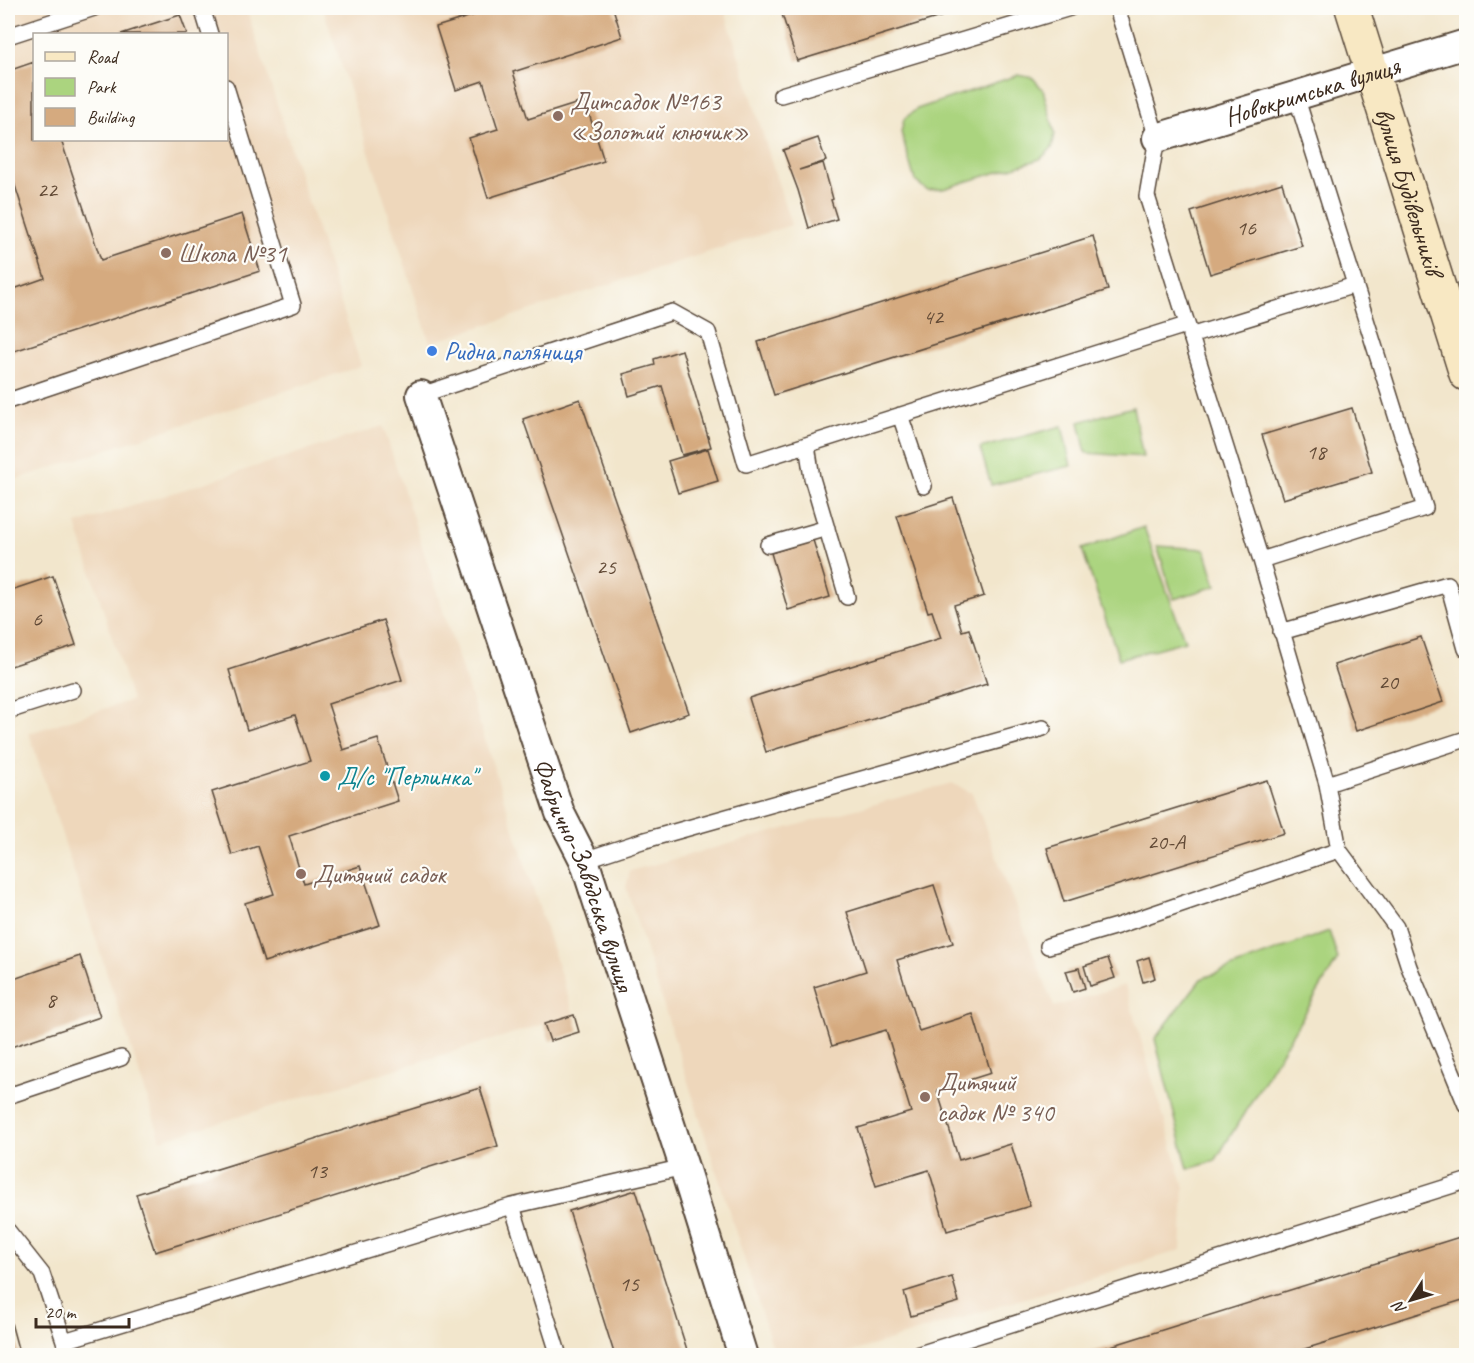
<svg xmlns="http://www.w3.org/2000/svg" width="1474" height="1363" font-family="Caveat,sans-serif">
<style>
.built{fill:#eed7bb;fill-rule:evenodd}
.green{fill:#abd47f;stroke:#737f4e;stroke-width:1.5}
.building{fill:#d5aa7f}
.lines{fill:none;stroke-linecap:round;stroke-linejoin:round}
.lane-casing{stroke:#564638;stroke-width:18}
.street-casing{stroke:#564638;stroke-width:32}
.secondary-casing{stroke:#564638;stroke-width:36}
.lane{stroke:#fff;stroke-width:15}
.street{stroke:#fff;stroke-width:28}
.secondary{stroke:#f8e8c3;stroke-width:33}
.education-dot{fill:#8d6e63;stroke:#fdfcf7;stroke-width:2}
.shop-dot{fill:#3f7fe0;stroke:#fdfcf7;stroke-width:2}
.culture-dot{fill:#0f9aa8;stroke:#fdfcf7;stroke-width:2}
.labels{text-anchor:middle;stroke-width:4.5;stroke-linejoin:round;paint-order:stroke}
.number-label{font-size:22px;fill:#624a36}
.street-label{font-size:26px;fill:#3b2a1e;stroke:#fdfcf7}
.education-label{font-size:26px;fill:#785e54;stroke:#fdfcf7;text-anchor:start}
.shop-label{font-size:26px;fill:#366cbe;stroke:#fdfcf7;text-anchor:start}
.culture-label{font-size:26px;fill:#0d838f;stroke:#fdfcf7;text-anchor:start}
</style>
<rect width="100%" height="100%" fill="#fdfcf7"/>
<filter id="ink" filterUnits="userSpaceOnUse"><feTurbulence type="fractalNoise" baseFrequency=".0167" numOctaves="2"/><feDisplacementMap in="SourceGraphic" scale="12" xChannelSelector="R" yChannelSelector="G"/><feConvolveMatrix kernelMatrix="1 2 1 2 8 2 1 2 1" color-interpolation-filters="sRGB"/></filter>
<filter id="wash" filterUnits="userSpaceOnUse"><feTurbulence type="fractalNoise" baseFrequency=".008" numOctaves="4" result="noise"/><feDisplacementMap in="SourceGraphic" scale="24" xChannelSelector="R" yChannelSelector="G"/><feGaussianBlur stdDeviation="1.35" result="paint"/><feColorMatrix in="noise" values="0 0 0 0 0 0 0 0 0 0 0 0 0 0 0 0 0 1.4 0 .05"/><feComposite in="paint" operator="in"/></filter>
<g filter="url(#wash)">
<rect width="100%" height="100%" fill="#f2e6cc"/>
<!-- built -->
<path class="built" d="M8,8H246L361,366L8,482ZM34,34H226V140H34Z
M323,8H724L791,225L430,343Z
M383,426L574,1015L161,1140L29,733L132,700L76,524Z
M952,783L972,793L1054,1007L1125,985L1184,1187L1181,1250L842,1355H784L772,1346L626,887L630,871Z"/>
<!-- green -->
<path class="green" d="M1018,75L1033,78L1043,90L1055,133L1052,148L1040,159L943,189L927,190L915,181L901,132L904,119L917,109Z
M1133,407L1143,457L1086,453L1079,422Z
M1062,426L1071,466L991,485L980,448Z
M1144,527L1185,641L1119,659L1082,549Z
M1157,546L1205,549L1216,586L1174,599Z
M1329,931L1338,959L1215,1161L1188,1169L1155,1039L1201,979Z"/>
<g id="blocks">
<!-- building -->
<path class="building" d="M497,8H613L622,37L513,72L528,119L585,101L604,161L488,198L469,138L498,129L483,81L456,90L436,27Z
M780,8H969L797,61Z
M180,15L187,34H121Z
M34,62V140H61L101,260L242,214L260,271L8,353V291L45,278L8,164V71Z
M818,138L826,161L799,170L823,163L833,199L831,200L837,219L809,228L798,190L783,150Z
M1282,183L1302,246L1210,274L1191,212Z
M1093,236L1108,290L774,395L758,342Z
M682,350L711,447L682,455L662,386L629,396L623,374L655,365L654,359Z
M580,399L689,713L631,733L523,419Z
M1352,408L1372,472L1283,499L1262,435Z
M708,449L718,481L678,493L668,461Z
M953,498L984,596L954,605L962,631L969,629L987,684L766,752L749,698L941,638L932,611L928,612L897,516Z
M813,540L830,597L788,610L771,553Z
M53,576L76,645L8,667V591Z
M383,620L402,680L328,704L343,750L378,739L398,801L289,836L304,884L360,866L380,925L264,962L245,903L274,894L258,846L232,855L212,792L310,761L295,715L247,730L229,670Z
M1421,637L1443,702L1356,731L1334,665Z
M1267,780L1284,833L1064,902L1047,848Z
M934,885L953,943L897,960L919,1031L973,1014L991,1073L937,1090L959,1160L1011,1144L1030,1206L947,1231L929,1170L876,1186L858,1128L911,1112L886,1030L832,1046L814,987L866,971L847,912Z
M80,956L100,1017L8,1048V981Z
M1149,957L1155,978L1143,982L1137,961Z
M1108,958L1115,978L1090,986L1084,966Z
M1079,968L1085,988L1073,992L1066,971Z
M574,1015L579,1032L550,1041L544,1024Z
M480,1088L498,1146L155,1252L136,1194Z
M636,1190L689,1356H615L569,1211Z
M1466,1235V1299L1282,1356H1079Z
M952,1277L959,1302L911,1316L904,1292Z
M10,1319L20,1356H8V1320Z"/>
</g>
</g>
<g filter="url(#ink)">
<use href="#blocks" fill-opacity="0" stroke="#564638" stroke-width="1.5"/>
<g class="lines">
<defs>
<path id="lane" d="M202,8L210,34
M1117,8L1157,138L1147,196L1261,560L1327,784L1339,850L1396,927L1409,967L1466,1105
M8,36L94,8
M781,95L1070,8
M1190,336L1355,285
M421,395L672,312L708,332L746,464L1186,325
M8,401L293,305L226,87
M900,415L924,486
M807,445L812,478L847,597
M768,545L827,528
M1261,560L1425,508L1296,96
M1281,632L1448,584L1466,649
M8,711L73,690
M1327,784L1466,739
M584,860L642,841L1043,728
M1048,946L1117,926L1339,850
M8,1096L121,1058
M512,1206L559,1356
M8,1231L42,1274L69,1356
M64,1341L512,1206L684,1167
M913,1356L1466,1181"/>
<g id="street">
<path id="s1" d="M1157,138L1466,44"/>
<path id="s2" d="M421,395L560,813L584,860L684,1167L743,1356"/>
</g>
<g id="secondary">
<path id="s3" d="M1352,8L1466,374"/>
</g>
</defs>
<!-- lane casing -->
<use href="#lane" class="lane-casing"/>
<!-- street casing -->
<use href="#street" class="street-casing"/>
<!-- secondary casing -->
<use href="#secondary" class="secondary-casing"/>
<!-- lane -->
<use href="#lane" class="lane"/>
<!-- street -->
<use href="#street" class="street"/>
<!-- secondary -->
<use href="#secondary" class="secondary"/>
</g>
</g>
<!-- markers -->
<g class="education-dot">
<circle cx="558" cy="116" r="6"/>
<circle cx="166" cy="253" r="6"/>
<circle cx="301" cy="874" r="6"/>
<circle cx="925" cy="1097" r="6"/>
</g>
<circle class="shop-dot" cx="432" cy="351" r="6"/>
<circle class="culture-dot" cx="325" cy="776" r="6"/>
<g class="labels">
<!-- number labels -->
<g class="number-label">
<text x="47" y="197">22</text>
<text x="1246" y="235">16</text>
<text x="933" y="324">42</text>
<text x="1316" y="459">18</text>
<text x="606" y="574">25</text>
<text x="37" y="626">6</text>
<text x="1388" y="689">20</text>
<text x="1166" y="849">20-А</text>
<text x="51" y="1007">8</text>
<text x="317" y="1178">13</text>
<text x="629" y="1291">15</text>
</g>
<!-- street labels -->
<g class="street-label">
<text dy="9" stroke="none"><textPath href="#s1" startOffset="162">Новокримська вулиця</textPath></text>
<text dy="9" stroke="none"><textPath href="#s3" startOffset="192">вулиця Будівельників</textPath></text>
<text dy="9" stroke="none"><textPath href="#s2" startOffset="507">Фабрично-Заводська вулиця</textPath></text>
</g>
<!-- education labels -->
<g class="education-label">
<text x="570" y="110">Дитсадок №163<tspan x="570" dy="30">«Золотий ключик»</tspan></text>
<text x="178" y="262">Школа №31</text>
<text x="313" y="883">Дитячий садок</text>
<text x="937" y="1091">Дитячий<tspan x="937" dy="30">садок № 340</tspan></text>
</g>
<!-- shop labels -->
<g class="shop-label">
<text x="444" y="360">Ридна паляниця</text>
</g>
<!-- culture labels -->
<g class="culture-label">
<text x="337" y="785">Д/с "Перлинка"</text>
</g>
</g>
<!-- margin -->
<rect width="1474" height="1363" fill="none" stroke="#fdfcf7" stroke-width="30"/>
<!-- legend -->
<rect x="33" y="33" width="195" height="108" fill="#fdfcf7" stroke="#afa8a0" stroke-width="1.5"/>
<rect x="45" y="52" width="30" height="9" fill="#f8e8c3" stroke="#afa8a0" stroke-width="1.5"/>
<text x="87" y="63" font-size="18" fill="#3b2a1e">Road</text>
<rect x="45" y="78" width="30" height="18" fill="#abd47f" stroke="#afa8a0" stroke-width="1.5"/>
<text x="87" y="93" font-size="18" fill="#3b2a1e">Park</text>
<rect x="45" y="108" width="30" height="18" fill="#d5aa7f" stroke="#afa8a0" stroke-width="1.5"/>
<text x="87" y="123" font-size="18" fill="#3b2a1e">Building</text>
<!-- north arrow -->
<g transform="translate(1411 1300) rotate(233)" stroke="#fdfcf7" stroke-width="4.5" paint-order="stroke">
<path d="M0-4.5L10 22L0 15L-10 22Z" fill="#3b2a1e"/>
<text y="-9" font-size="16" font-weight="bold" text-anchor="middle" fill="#3b2a1e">N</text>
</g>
<!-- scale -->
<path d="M36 1318v9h93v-9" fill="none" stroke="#3b2a1e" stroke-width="3"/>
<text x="45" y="1318" font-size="18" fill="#3b2a1e" stroke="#fdfcf7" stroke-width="4.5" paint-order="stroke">20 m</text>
</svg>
